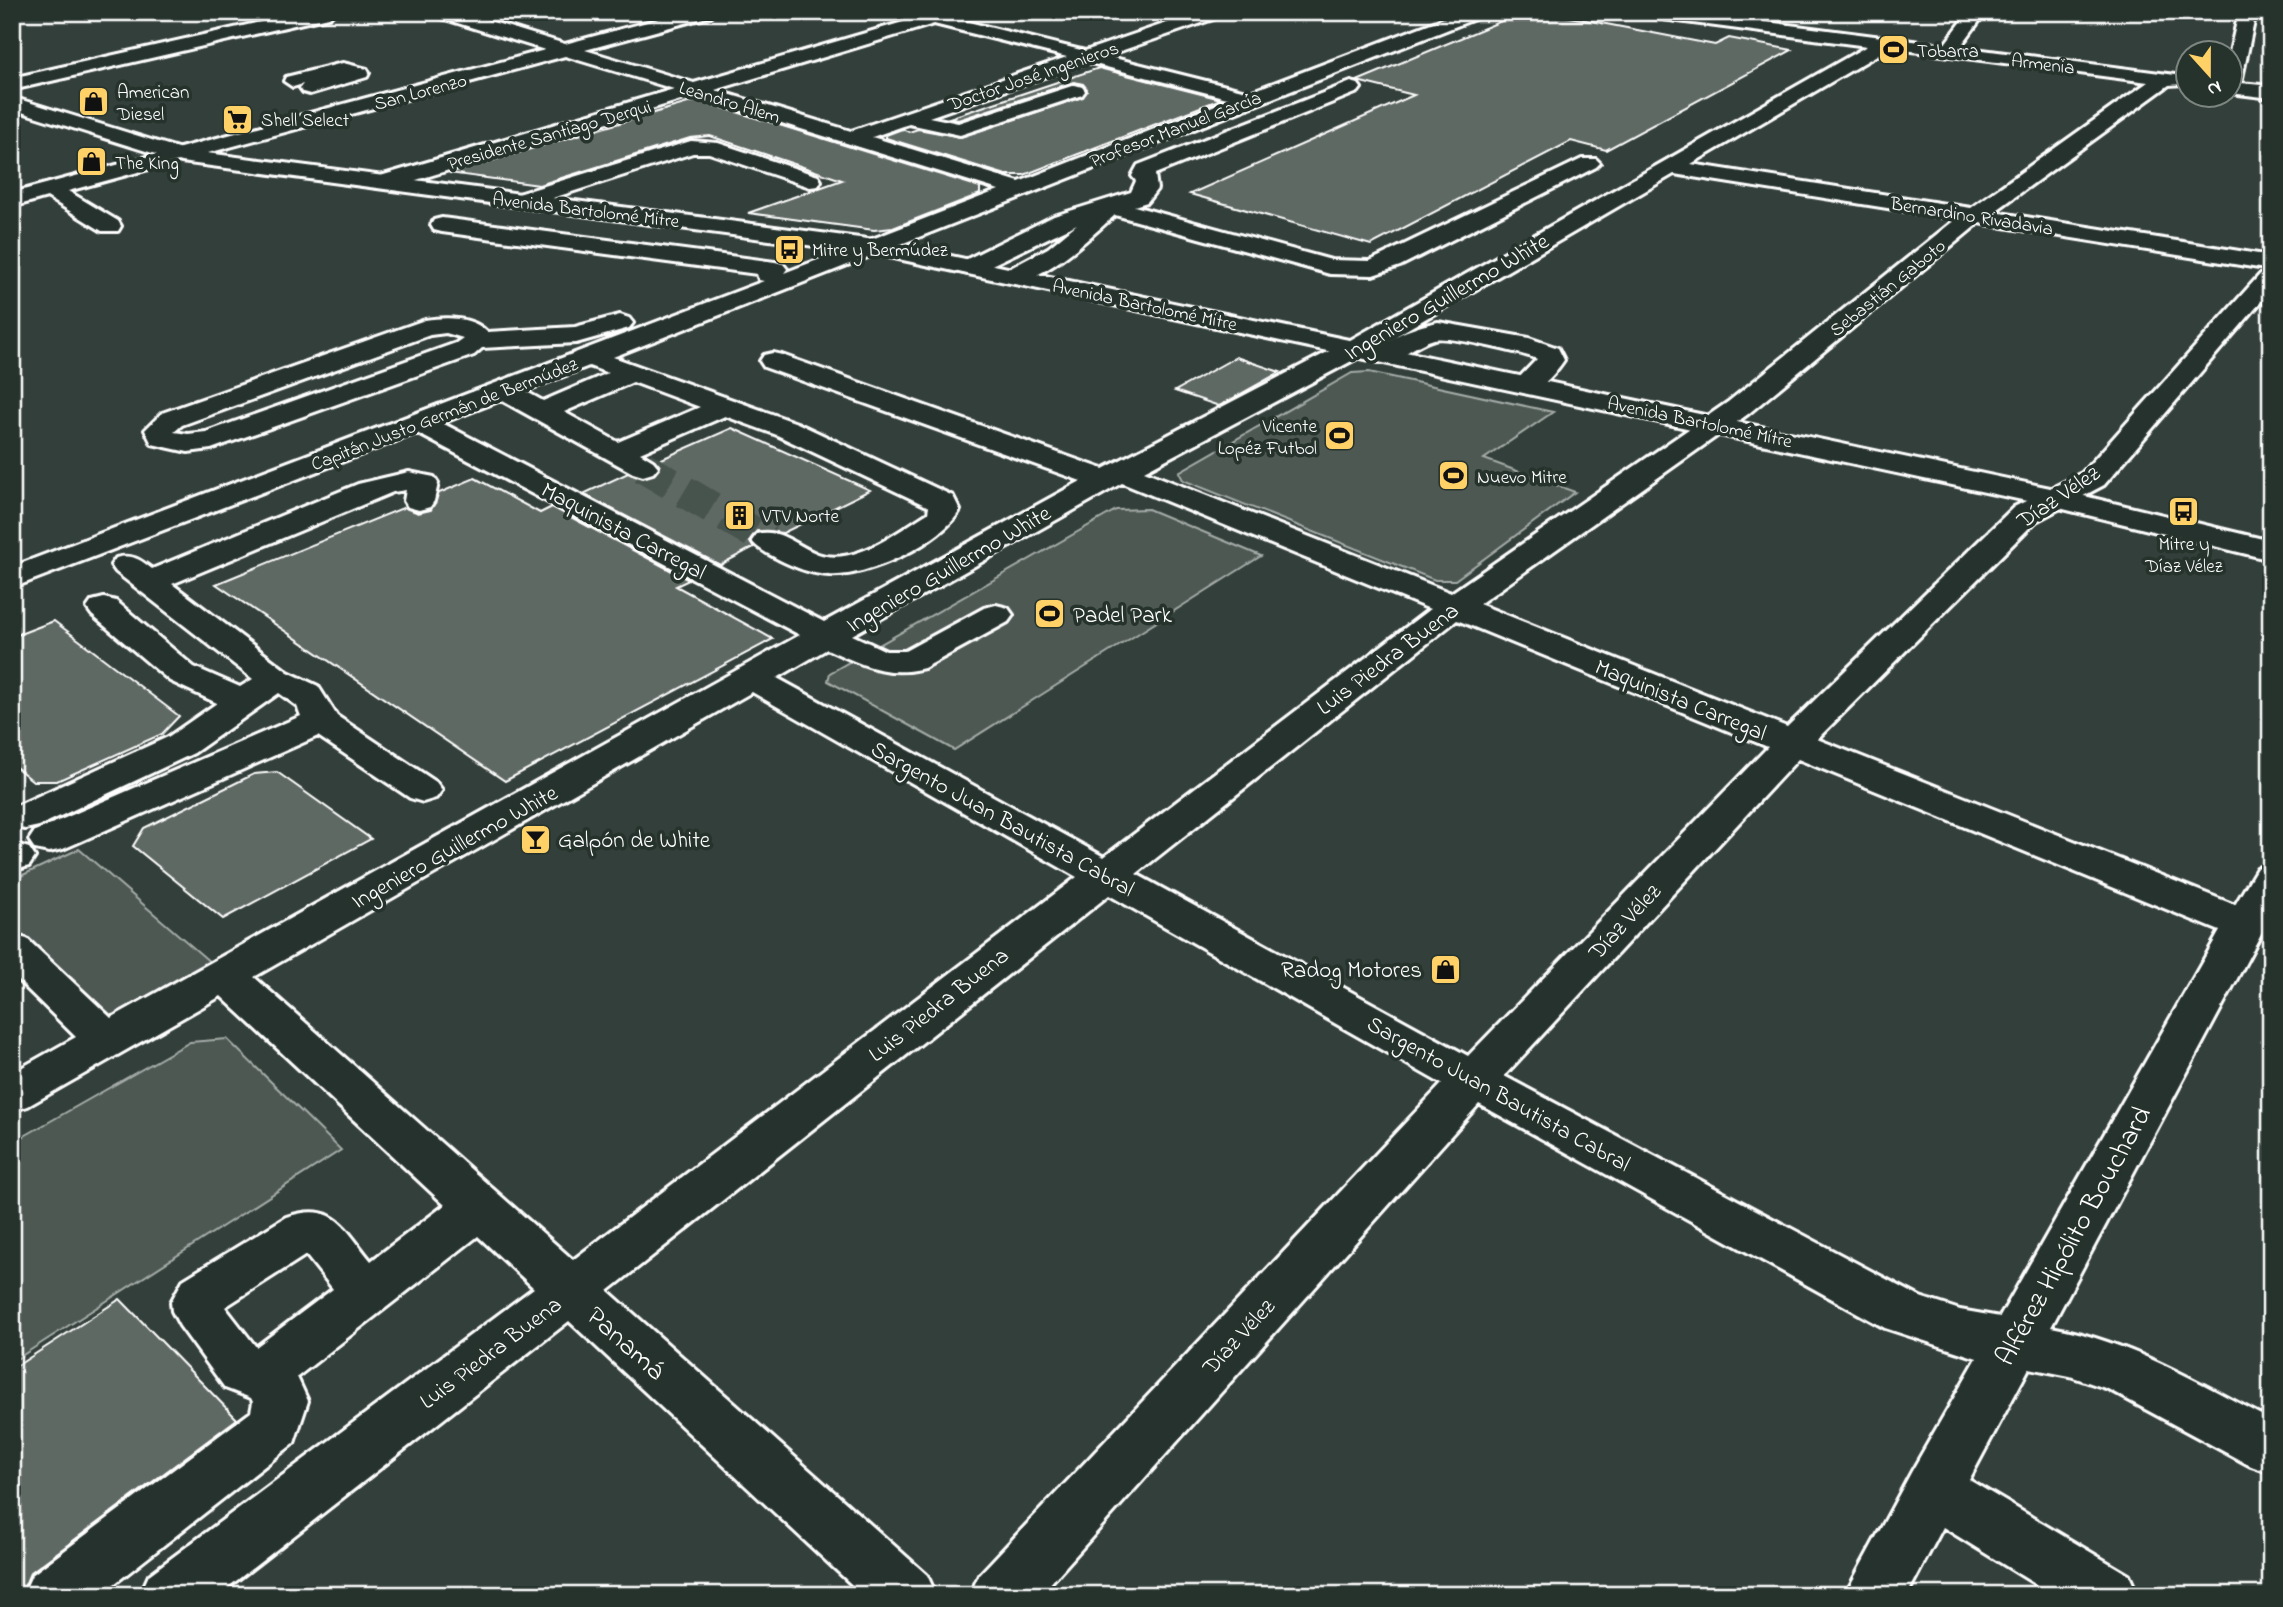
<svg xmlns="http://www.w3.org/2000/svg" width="2283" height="1607" font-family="'Indie Flower',sans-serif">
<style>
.green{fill:#4d5853;stroke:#a6aca9;stroke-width:2}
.building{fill:#5f6964;stroke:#fff;stroke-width:2}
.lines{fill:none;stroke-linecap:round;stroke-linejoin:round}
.minor-tunnel{stroke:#47524e;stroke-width:32;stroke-dasharray:32 16;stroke-linecap:butt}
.minor-casing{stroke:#fff;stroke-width:6}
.major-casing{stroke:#fff;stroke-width:6}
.minor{fill:#26332d;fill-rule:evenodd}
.major{fill:#26332d;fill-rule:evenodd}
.labels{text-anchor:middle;stroke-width:7;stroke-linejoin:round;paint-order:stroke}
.far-poi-label{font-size:19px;fill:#fff;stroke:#26332d;text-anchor:start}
.far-street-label{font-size:19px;fill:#fff;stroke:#26332d}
.street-label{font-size:23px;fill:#fff;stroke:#26332d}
.poi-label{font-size:23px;fill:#fff;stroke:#26332d;text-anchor:start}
.near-street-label{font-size:28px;fill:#fff;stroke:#26332d}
</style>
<rect width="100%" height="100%" fill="#333f3a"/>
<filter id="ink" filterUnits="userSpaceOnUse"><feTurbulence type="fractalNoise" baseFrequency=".0143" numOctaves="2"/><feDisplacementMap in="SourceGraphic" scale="14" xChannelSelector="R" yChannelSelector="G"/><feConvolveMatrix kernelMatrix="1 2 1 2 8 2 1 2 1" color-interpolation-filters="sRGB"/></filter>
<g filter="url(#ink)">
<!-- green -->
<path class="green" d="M1369,372L1553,412L1484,459L1575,492L1455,580H1435L1183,480L1179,472L1352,373Z
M1148,509L1261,556L954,750L828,681L830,673L1116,510Z
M79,849L225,975L107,1041L12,949V880Z
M227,1039L341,1150L12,1362V1143L190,1042Z"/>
<!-- building -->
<path class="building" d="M1523,12H1544L1715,45L1729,38L1792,50L1606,150L1571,141L1371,245L1190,194L1414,95L1357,81Z
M1099,68L1221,99L1024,175H1006L886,138V135L902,129L909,132L918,129L961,137L1083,97L1087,89L1083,84L1074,82L958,120L949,118Z
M698,100L980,187V194L893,228L874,230L748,213L842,180L710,136L690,138L539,185L449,173Z
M1236,357L1280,372L1219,406L1175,391Z
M732,428L870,490L783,533L757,531L749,541L754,547L720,565L583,494L628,473L642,479L654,476L661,467L657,461Z
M475,478L540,513L552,507L689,580L676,586L773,639L505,781L216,584L405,507L418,513L431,510L439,493Z
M54,621L179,716L162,734L57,781H33L12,764V637Z
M277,772L371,839L223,919L133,846L144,828L254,774Z
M120,1299L237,1419L30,1573L21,1595H12V1369Z"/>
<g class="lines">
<!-- minor-tunnel -->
<path class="minor-tunnel" d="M643,467L768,541"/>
<defs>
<path id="minor" d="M305,12H337L329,17L12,90V78Z
M433,12H460L565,44L685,12H713L711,16L585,50L694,83L917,18L918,12H962L952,18L1085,51L1199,12H1224L1222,16L1106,56L1250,92L1460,12H1484L1482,16L613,357L797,423L953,496L960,510C943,542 867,578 829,575C811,574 794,567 778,559C769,554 759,550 752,541L757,534C781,528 796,546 818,554C855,567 898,531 928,513L929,507L777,435L725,416L640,453L653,461L658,467L653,473L643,476L633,473L501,400L442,423L824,622L1081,481L764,367L760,361L764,355L773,353L782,355L1103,469L1345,343L1867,46L1647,17L1639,12H1689L1944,45L1969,12H1986L1960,47L2183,76L2185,80L2183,84L2169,85L1994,212L2271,256V290L2104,485L2036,521L1817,739L2235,905L2257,868L2271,864V915L2051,1327C2130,1341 2200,1384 2271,1420V1473L2251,1466L2108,1389L2070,1376L2029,1368L1969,1480L2129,1575L2138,1595H2053L1943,1527L1907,1595H1845L1912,1471L1977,1358L1885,1328L1479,1104L1040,1595H970L979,1575L1442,1084L1109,895L608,1291L927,1575L936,1595H863L569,1321L218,1595H140L149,1575L534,1288L478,1236L297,1377L308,1401L294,1443L100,1595H23L32,1575L251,1412L253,1402L251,1398L225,1388L180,1326L172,1311L171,1302L183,1280L286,1217C335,1201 343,1227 371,1261L445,1205L221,996L28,1106L12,1111V1073L76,1037L12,974V935L27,939L111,1018L800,635L417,433L12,588V567L764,281L759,280L757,274L442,232L434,230L431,225L434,220L442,218L775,262L783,264L787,269L784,273L999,190L694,96L393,187H377L374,182L377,177L674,89L565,56L68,191L118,221L121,226L118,231H102L47,197L12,207V193L545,50L435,16ZM934,24L1067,57L851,131L715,90ZM1889,48L2148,82L1971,208L1691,164ZM1087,62L1231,99L1019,182L872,137L909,124L960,135L1082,95L1085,91L1082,87L1075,85L958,123L929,117ZM1674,174L1956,219L1728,402L1451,593L1144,471L1363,355ZM1979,223L2265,269L2082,473L2014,507L1787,727L1479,604L1748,414ZM589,366L608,373L543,401L525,391ZM633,382L700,407L618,442L564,412ZM1122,483L1430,609L1104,857L777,678L827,649C860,664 887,678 924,668L1008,622L1013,615L1008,608L996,605L984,608L905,651H886L852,635ZM1457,620L1768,747L1468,1056L1136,874ZM752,692L1077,877L573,1260L254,977ZM1798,759L2220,931L2000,1317L1960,1310L1920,1297L1504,1076ZM306,1255L333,1289L256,1347L225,1307Z
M2239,12H2256L2241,83L2271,86V98L2230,93V52Z
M343,63L367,69L369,73L367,77L310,94L303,92L300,88L303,84L293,87L284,81L286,77Z
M1351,82L1358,84L1361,88L1358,92L1155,174L1157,189L1147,202L1134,206L1331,260L1370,261L1582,159H1596L1600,163L1596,167L1400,266L1373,275L1330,274L1115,215C1092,235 1037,289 1005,281L1002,276L1005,271L1048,248L1077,224L977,272L969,274L961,272L957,267L961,262L1054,216L1131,192L1136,181L1132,176L1138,165Z
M691,141L718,143L818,176L821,181L818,186L810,187L709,153H693L531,205H515L512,200L515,195Z
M620,315L629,318L633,323L629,328L576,343L482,348L474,355L211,449L188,452L152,444L145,430L162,413L425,320C446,317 472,316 487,332L575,327ZM446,333L463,338L456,343L206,432L188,434L174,432L182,425L430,335Z
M1438,322L1529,338L1558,348L1564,360C1553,376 1538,395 1517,390L1513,384L1537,359C1523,353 1447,335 1434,339C1415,344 1403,361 1383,356L1379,350C1390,334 1420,326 1438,322Z
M409,472L434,477L438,483L434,501L430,507L419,510L408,507L404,501L406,490L393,492L172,584L288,672L318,686L337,716L436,782L442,790L436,798L423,802L410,798L318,736L63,849L49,852L35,849L29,840L35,831L301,716L297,706L279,693L194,753L39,826L25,829L12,826V808L168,737L217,703L170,681L92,615L87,608L92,601L104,598L116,601L194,667L240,687L253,679L116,572L111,565L116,558C132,554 139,559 152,569L358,484Z
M15,844L29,848L35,857L29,866L12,871V845Z"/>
<path id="major" d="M12,97L184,150L875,240L2055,489L2271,541V560L2055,507L875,254L181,162L12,109Z"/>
</defs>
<!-- minor casing -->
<use href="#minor" class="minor-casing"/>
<!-- major casing -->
<use href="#major" class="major-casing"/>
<!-- minor -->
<use href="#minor" class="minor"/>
<!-- major -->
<use href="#major" class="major"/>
</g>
</g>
<!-- icons -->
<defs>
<symbol id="stadium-square" viewBox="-11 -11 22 22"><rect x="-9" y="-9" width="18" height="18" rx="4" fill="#ffd166" stroke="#26332d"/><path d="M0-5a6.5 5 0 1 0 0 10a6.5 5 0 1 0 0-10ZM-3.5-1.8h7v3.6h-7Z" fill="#111"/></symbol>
<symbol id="shop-square" viewBox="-11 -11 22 22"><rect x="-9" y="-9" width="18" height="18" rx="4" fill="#ffd166" stroke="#26332d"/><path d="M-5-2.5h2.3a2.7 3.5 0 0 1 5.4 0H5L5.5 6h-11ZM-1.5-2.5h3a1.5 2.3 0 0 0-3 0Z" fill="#111"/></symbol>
<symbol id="supermarket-square" viewBox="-11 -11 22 22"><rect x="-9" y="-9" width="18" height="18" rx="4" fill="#ffd166" stroke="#26332d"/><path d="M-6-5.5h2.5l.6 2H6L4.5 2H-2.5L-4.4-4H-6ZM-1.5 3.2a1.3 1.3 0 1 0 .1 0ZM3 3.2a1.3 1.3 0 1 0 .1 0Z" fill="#111"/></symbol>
<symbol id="bus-square" viewBox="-11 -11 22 22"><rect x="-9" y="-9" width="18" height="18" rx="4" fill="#ffd166" stroke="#26332d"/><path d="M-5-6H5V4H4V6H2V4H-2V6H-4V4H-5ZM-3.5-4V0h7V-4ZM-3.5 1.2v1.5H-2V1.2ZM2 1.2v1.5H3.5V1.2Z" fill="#111"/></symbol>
<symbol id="building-square" viewBox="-11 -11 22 22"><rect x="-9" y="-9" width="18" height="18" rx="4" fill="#ffd166" stroke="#26332d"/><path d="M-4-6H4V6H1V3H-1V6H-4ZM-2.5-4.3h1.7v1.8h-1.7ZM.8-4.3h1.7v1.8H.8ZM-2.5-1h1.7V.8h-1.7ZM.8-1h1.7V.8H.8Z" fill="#111"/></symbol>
<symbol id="bar-square" viewBox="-11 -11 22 22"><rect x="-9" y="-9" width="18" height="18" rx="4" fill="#ffd166" stroke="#26332d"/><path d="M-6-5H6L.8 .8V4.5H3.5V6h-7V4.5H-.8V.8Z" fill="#111"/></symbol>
</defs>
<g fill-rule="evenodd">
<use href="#stadium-square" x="1876" y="32" width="35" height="35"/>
<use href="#shop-square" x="76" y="84" width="35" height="35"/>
<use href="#supermarket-square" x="220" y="102" width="35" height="35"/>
<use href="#shop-square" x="74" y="144" width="35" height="35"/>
<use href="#bus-square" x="772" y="232" width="35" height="35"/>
<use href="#stadium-square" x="1322" y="418" width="35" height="35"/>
<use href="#stadium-square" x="1436" y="458" width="35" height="35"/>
<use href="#bus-square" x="2166" y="494" width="35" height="35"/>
<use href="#building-square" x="722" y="498" width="35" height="35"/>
<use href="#stadium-square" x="1032" y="596" width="35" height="35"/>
<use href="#bar-square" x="518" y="822" width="35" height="35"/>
<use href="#shop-square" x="1428" y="952" width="35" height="35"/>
</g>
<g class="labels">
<!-- far-poi labels -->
<g class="far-poi-label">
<text x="1917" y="57">Tobarra</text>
<text x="117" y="98">American<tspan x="117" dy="22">Diesel</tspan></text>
<text x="261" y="126">Shell Select</text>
<text x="115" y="169">The King</text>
<text x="812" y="256">Mitre y Bermúdez</text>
<text x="1317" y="432" text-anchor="end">Vicente<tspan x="1317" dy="22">Lopéz Futbol</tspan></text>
<text x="1477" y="483">Nuevo Mitre</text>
<text x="762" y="522">VTV Norte</text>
<text x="2184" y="550" text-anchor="middle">Mitre y<tspan x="2184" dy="22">Díaz Vélez</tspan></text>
</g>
<!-- far-street labels -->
<g class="far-street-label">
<text transform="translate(2043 63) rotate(7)" y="7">Armenia</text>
<text transform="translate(1033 75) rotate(-19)" y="7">Doctor José Ingenieros</text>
<text transform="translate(420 91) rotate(-15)" y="7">San Lorenzo</text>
<text transform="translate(730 101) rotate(17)" y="7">Leandro Alem</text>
<text transform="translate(1175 128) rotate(-21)" y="7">Profesor Manuel García</text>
<text transform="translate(549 134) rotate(-16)" y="7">Presidente Santiago Derqui</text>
<text transform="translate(586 209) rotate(7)" y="7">Avenida Bartolomé Mitre</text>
<text transform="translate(1972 215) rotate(9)" y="7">Bernardino Rivadavia</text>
<text transform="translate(1887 287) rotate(-39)" y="7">Sebastián Gaboto</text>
<text transform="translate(1145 304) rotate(12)" y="7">Avenida Bartolomé Mitre</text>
<text transform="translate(444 413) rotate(-21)" y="7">Capitán Justo Germán de Bermúdez</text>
<text transform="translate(1700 421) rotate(12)" y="7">Avenida Bartolomé Mitre</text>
</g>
<!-- street labels -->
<g class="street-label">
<text transform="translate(1446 296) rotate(-30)" y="8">Ingeniero Guillermo White</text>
<text transform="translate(2058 496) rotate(-34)" y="8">Díaz Vélez</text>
<text transform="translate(624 530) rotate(28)" y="8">Maquinista Carregal</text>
<text transform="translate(948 568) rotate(-30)" y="8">Ingeniero Guillermo White</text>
<text transform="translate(1387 658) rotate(-37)" y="8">Luis Piedra Buena</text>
<text transform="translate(1681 699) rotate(22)" y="8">Maquinista Carregal</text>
<text transform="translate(1003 818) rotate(29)" y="8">Sargento Juan Bautista Cabral</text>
<text transform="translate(454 846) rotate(-29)" y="8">Ingeniero Guillermo White</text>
<text transform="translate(1624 921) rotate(-47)" y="8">Díaz Vélez</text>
<text transform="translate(938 1004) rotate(-38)" y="8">Luis Piedra Buena</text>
<text transform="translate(1499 1093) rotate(29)" y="8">Sargento Juan Bautista Cabral</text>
<text transform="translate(1238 1336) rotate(-47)" y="8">Díaz Vélez</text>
<text transform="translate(490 1352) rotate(-37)" y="8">Luis Piedra Buena</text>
</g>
<!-- poi labels -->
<g class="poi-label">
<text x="1073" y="622">Padel Park</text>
<text x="558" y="847">Galpón de White</text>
<text x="1422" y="977" text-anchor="end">Radog Motores</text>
</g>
<!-- near-street labels -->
<g class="near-street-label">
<text transform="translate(2072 1235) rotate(-61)" y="10">Alférez Hipólito Bouchard</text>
<text transform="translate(627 1342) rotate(42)" y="10">Panamá</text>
</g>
</g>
<!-- margin -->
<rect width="2283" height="1607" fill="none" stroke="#26332d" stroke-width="42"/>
<rect x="21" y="21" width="2241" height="1565" fill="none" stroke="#fff" stroke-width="2.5" filter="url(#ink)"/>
<!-- north arrow -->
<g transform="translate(2209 74) rotate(159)"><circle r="33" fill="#26332d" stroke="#7d8581" stroke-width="2"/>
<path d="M0-5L12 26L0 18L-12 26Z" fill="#ffd166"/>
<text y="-10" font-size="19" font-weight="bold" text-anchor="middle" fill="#ffffff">N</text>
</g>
</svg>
